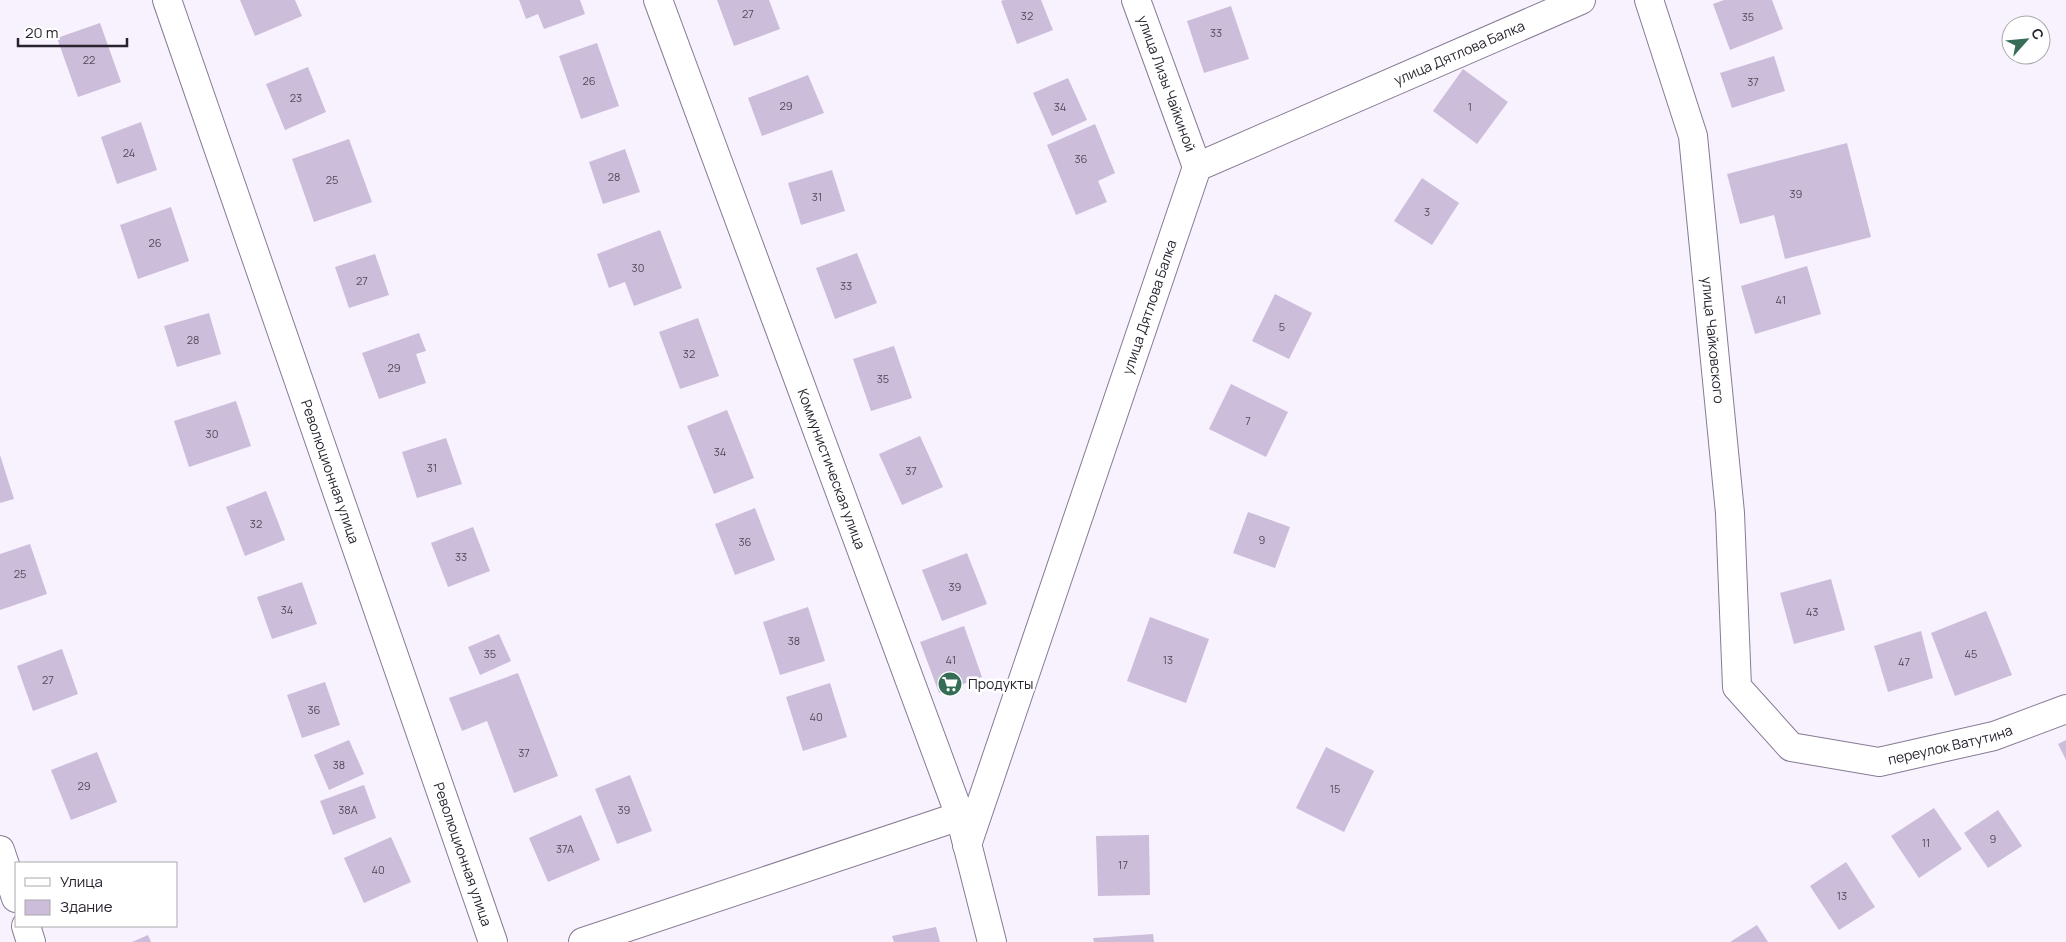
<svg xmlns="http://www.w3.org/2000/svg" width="2066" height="942" font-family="Manrope,sans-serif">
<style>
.building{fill:#ccbdda}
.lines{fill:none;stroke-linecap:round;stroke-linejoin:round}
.minor-casing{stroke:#887a95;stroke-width:30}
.minor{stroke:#fff;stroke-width:28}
.labels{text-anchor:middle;stroke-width:5;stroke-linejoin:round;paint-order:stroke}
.number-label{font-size:11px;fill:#524a59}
.street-label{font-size:14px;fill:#29232e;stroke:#fff}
.poi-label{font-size:14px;fill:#29232e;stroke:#fff;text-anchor:start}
</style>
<rect width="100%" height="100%" fill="#f7f2fe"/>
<!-- building -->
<path class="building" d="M240,0H295L302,16L255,36Z
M519,0H580L585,14L544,29L538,14L526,19Z
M717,0H769L780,29L734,46Z
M1004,0H1041L1053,30L1017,44L1001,1Z
M1724,0H1772L1783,29L1730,50L1713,4Z
M1231,6L1249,59L1204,73L1187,21Z
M100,23L121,82L78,97L57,38Z
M597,43L619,106L581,119L559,56Z
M1774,56L1785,91L1732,108L1720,73Z
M308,67L326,112L285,130L266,84Z
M1463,69L1508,102L1477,144L1433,111Z
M808,75L824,113L762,136L748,98Z
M1068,78L1087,120L1052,136L1033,93Z
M141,122L157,170L117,184L101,137Z
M1095,124L1115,173L1098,181L1107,202L1076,215L1047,145Z
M349,139L372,202L314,222L292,159Z
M1847,143L1871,237L1785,259L1774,215L1740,224L1727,174Z
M625,149L640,192L603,204L589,162Z
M832,170L845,211L801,225L788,183Z
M1422,178L1459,203L1432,245L1394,221Z
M171,207L189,261L138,279L120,225Z
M660,230L682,288L634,306L625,282L609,288L597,254Z
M857,253L877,303L835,319L816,268Z
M375,254L389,295L349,308L335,267Z
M1807,266L1821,314L1755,334L1741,286Z
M1275,294L1312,313L1289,359L1252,341Z
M209,313L221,354L177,367L164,326Z
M698,318L719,376L680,389L659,332Z
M419,333L426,351L416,354L426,383L379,399L362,353Z
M894,346L912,398L871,411L853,359Z
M1231,384L1288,412L1266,457L1209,429Z
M236,401L251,446L189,467L174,421Z
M727,410L754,478L714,494L687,426Z
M920,436L943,487L902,505L879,454Z
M446,438L462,484L417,498L402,452Z
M0,455L14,499L0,503Z
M266,491L285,540L245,556L226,507Z
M755,508L775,560L735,575L715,524Z
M1248,512L1290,527L1275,568L1233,553Z
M473,527L490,571L448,587L431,543Z
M30,544L47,594L0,610V554Z
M967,553L987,604L942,621L922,570Z
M1831,579L1845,630L1794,644L1780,593Z
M302,582L317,624L272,639L257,597Z
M808,607L825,661L780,675L763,622Z
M1986,611L2012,675L1955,696L1931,633Z
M1150,617L1209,639L1186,703L1127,681Z
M964,626L982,677L939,693L920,642Z
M1921,631L1933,678L1888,692L1874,646Z
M499,634L511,661L480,675L468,647Z
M62,649L78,694L33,711L17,666Z
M518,673L558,776L514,793L487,721L462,731L449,698Z
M325,682L340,725L302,738L287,695Z
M830,683L847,737L803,751L786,697Z
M349,740L364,774L329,790L314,755Z
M2066,740V760L2058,744Z
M1326,747L1374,771L1344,832L1296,808Z
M97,752L117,802L71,820L51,770Z
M630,775L652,831L617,844L595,789Z
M364,785L376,818L333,835L320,801Z
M1934,808L1962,849L1919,878L1891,836Z
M1998,810L2022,846L1988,868L1964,833Z
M581,815L600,860L548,882L529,838Z
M1149,835L1150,895L1098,896L1096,836Z
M391,837L411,882L364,903L344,858Z
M1846,862L1875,907L1839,930L1810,886Z
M1757,925L1768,942H1730Z
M936,927L940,942H894L892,936Z
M1153,934L1154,942H1094L1093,938Z
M148,935L151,942H132Z"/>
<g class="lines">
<defs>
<g id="minor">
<path id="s1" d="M167,0L493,942"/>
<path id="s2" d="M658,0L960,816L992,942"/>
<path id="s3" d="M1136,0L1197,167"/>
<path id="s4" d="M1649,0L1693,136L1730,513L1737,687L1791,747L1879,762L1994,736L2066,709"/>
<path id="s5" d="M967,845L1197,167L1581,0"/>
<path d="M0,850L16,898"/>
<path d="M26,926L31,942"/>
<path d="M583,942L960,816"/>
</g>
</defs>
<!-- minor casing -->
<use href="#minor" class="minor-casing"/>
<!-- minor -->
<use href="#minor" class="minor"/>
</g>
<!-- icons -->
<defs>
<symbol id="supermarket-disc" viewBox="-11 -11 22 22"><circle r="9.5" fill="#356d56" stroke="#fff"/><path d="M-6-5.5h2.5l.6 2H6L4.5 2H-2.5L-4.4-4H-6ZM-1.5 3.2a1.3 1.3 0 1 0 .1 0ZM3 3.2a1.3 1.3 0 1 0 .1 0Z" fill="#fff"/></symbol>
</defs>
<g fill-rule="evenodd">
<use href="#supermarket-disc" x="936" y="670" width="28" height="28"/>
</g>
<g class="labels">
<!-- number labels -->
<g class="number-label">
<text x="748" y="18">27</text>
<text x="1027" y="20">32</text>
<text x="1748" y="21">35</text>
<text x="1216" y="37">33</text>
<text x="89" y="64">22</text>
<text x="589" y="85">26</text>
<text x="1753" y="86">37</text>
<text x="296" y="102">23</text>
<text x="786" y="110">29</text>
<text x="1060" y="111">34</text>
<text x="1470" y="111">1</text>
<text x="129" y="157">24</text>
<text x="1081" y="163">36</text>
<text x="614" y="181">28</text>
<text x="332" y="184">25</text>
<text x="1796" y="198">39</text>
<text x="817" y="201">31</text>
<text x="1427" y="216">3</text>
<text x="155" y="247">26</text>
<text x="638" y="272">30</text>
<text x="362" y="285">27</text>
<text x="846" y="290">33</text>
<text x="1781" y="304">41</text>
<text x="1282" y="331">5</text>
<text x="193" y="344">28</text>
<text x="689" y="358">32</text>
<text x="394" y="372">29</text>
<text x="883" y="383">35</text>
<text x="1248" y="425">7</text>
<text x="212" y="438">30</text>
<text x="720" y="456">34</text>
<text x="432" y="472">31</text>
<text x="911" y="475">37</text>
<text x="256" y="528">32</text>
<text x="1262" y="544">9</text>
<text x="745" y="546">36</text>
<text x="461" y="561">33</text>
<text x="20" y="578">25</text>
<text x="955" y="591">39</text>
<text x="287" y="614">34</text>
<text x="1812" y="616">43</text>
<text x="794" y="645">38</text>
<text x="490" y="658">35</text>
<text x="1971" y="658">45</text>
<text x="951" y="664">41</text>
<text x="1168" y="664">13</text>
<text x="1904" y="666">47</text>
<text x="48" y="684">27</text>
<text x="314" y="714">36</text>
<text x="816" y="721">40</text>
<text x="524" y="757">37</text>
<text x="339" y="769">38</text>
<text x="84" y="790">29</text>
<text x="1335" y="793">15</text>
<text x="348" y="814">38А</text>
<text x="624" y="814">39</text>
<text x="1993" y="843">9</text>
<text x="1926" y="847">11</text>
<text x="565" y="853">37А</text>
<text x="1123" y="869">17</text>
<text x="378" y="874">40</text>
<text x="1842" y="900">13</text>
</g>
<!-- street labels -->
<g class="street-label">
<text dy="5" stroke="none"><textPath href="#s5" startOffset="1002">улица Дятлова Балка</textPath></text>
<text dy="5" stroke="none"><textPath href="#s3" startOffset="89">улица Лизы Чайкиной</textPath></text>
<text dy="5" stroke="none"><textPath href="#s5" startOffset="568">улица Дятлова Балка</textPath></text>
<text dy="5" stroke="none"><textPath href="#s4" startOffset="348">улица Чайковского</textPath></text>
<text dy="5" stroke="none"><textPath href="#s2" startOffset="500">Коммунистическая улица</textPath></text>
<text dy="5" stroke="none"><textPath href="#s1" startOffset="499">Революционная улица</textPath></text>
<text dy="5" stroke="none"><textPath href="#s4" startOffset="939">переулок Ватутина</textPath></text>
<text dy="5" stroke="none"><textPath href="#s1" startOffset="904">Революционная улица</textPath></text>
</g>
<!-- poi labels -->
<g class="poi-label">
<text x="968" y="689">Продукты</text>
</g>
</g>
<!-- legend -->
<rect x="15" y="862" width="162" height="65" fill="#ffffff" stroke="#a9a7ab"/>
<rect x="25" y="878" width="25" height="8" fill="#ffffff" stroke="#a9a7ab"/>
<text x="60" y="887" font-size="15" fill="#29232e">Улица</text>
<rect x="25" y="900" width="25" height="15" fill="#ccbdda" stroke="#a9a7ab"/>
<text x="60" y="912" font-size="15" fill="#29232e">Здание</text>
<!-- north arrow -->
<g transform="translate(2026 40) rotate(63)"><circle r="24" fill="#ffffff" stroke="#a9a7ab"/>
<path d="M0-4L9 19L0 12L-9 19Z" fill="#356d56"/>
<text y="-8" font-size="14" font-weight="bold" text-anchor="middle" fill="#29232e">С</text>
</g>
<!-- scale -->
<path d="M18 38v8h109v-8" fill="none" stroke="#29232e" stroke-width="2.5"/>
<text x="25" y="38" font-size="15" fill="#29232e" stroke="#ffffff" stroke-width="4" paint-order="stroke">20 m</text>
</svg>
